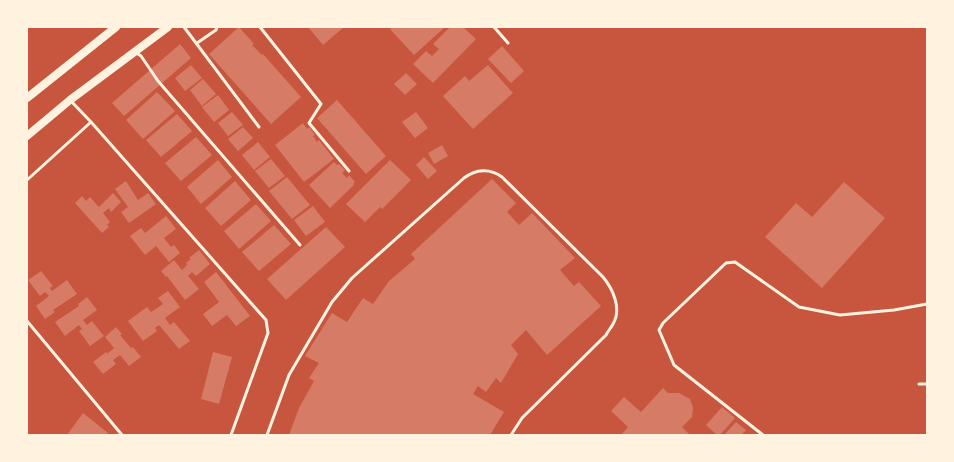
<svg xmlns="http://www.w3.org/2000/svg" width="954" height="462" font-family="'Work Sans',sans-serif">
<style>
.building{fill:#d67c66}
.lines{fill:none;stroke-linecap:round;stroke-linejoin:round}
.service{stroke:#fff3e0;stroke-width:3}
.secondary{stroke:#fff3e0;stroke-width:8}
</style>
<rect width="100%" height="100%" fill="#c8553d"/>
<!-- building -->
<path class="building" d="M239,27L254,44L252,45L262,55L263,54L301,97L271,124L209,54Z
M308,27H344L323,45Z
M392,27H445L414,55L390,29Z
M450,27H463L476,39L433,83L413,64L426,51L432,56L439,49L433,44Z
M180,44L191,58L124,116L112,103Z
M502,46L524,71L511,83L488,59Z
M191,65L202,78L185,91L175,78Z
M488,65L513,93L473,129L443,96L465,76L469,81Z
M406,73L417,84L405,95L394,84Z
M203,79L216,94L202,106L190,90Z
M157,92L175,111L143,139L126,120Z
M218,95L229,110L214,122L202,107Z
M337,100L386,156L366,174L317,118Z
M232,112L243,125L228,136L218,123Z
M416,112L428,128L415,138L402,122Z
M177,114L192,131L161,157L146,140Z
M303,123L307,129L309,127L315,135L313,136L317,142L319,140L334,159L304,182L275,145Z
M243,127L253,138L238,151L228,139Z
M196,137L212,155L181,181L165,163Z
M258,142L270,157L254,170L242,155Z
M442,145L448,156L434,164L428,153Z
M424,157L437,171L428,179L416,165Z
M271,159L285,176L269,188L255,171Z
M218,160L232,177L201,204L187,187Z
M390,160L411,180L382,209L380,207L365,222L346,204Z
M334,162L337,165L339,164L345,170L342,173L347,178L349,175L355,182L353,184L354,185L330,208L309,185Z
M287,177L310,205L292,219L269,191Z
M492,179L516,203L507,212L519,225L532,213L575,258L560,270L574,286L579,282L601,306L547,355L526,330L511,345L518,354L501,383L496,378L486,392L478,386L473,394L504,412L490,435H289L299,408L314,381L309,378L319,363L305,356L332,313L347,322L363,298L373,304L389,281L415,259L411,254Z
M126,181L138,200L148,193L156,204L129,223L121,212L128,207L115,189Z
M235,181L251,200L221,226L205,208Z
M844,182L885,218L822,288L765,237L796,203L812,217Z
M113,193L121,202L111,212L109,208L103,213L110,222L107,225L109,227L102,233L75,203L82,196L86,201L90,197L99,207Z
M256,204L271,221L239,249L224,231Z
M313,206L325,222L306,236L294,220Z
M166,216L176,229L164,238L171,247L174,245L180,253L169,262L156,246L145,255L130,236L141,228L145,233Z
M274,225L291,244L259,271L242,252Z
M326,227L345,247L286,300L267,279Z
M199,250L210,264L196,276L192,272L188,276L199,289L185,300L167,276L166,277L161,271L174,260L182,270L187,265L186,263L191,259L189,258Z
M41,271L53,286L50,288L52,291L67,280L77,294L53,310L55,312L45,319L36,306L49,296L45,292L40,296L28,280Z
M216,272L250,316L236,326L227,315L212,326L203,314L219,302L204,282Z
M168,291L180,307L165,318L170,325L174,322L190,341L179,349L159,325L155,328L157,331L143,341L128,321L147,307L151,312L163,304L158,298Z
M87,297L97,310L83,320L87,325L92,321L104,336L90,346L79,331L82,329L79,325L65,336L55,322L79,306L78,304Z
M116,327L122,334L120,335L131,348L133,347L141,357L129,366L120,355L113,360L116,364L103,374L93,362L106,352L107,354L114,348L105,337Z
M213,352L232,357L219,404L201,399Z
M663,388L668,393H679L690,399L693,408L692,417L682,427L690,435H621L628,427L611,411L624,397L641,412Z
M722,407L735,418L720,435H717L706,425Z
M83,413L108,433L107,435H67Z
M736,422L746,430L741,435H724Z"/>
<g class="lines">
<!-- service -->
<path class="service" d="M184,27L259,127
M260,27L321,104L309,123L349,171
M494,27L508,43
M197,43L216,30L217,27
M135,52L141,56L158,81L300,245
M70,100L91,122
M27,180L91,122L266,320L268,333L231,435
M27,321L122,435
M919,384H927
M267,435L289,375L332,302L352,278L464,178C476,169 490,168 502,177L603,277C613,289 622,309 613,324C611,328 608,331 606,335L522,418L511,435
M763,435L674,365L659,330L663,323L726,263L735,262L799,307L840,315L894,310L927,304"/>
<!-- secondary -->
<path class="secondary" d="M27,98L116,27
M27,136L70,100L168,27"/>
</g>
<!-- border -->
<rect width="954" height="462" fill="none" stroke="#fff3e0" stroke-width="56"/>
</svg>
